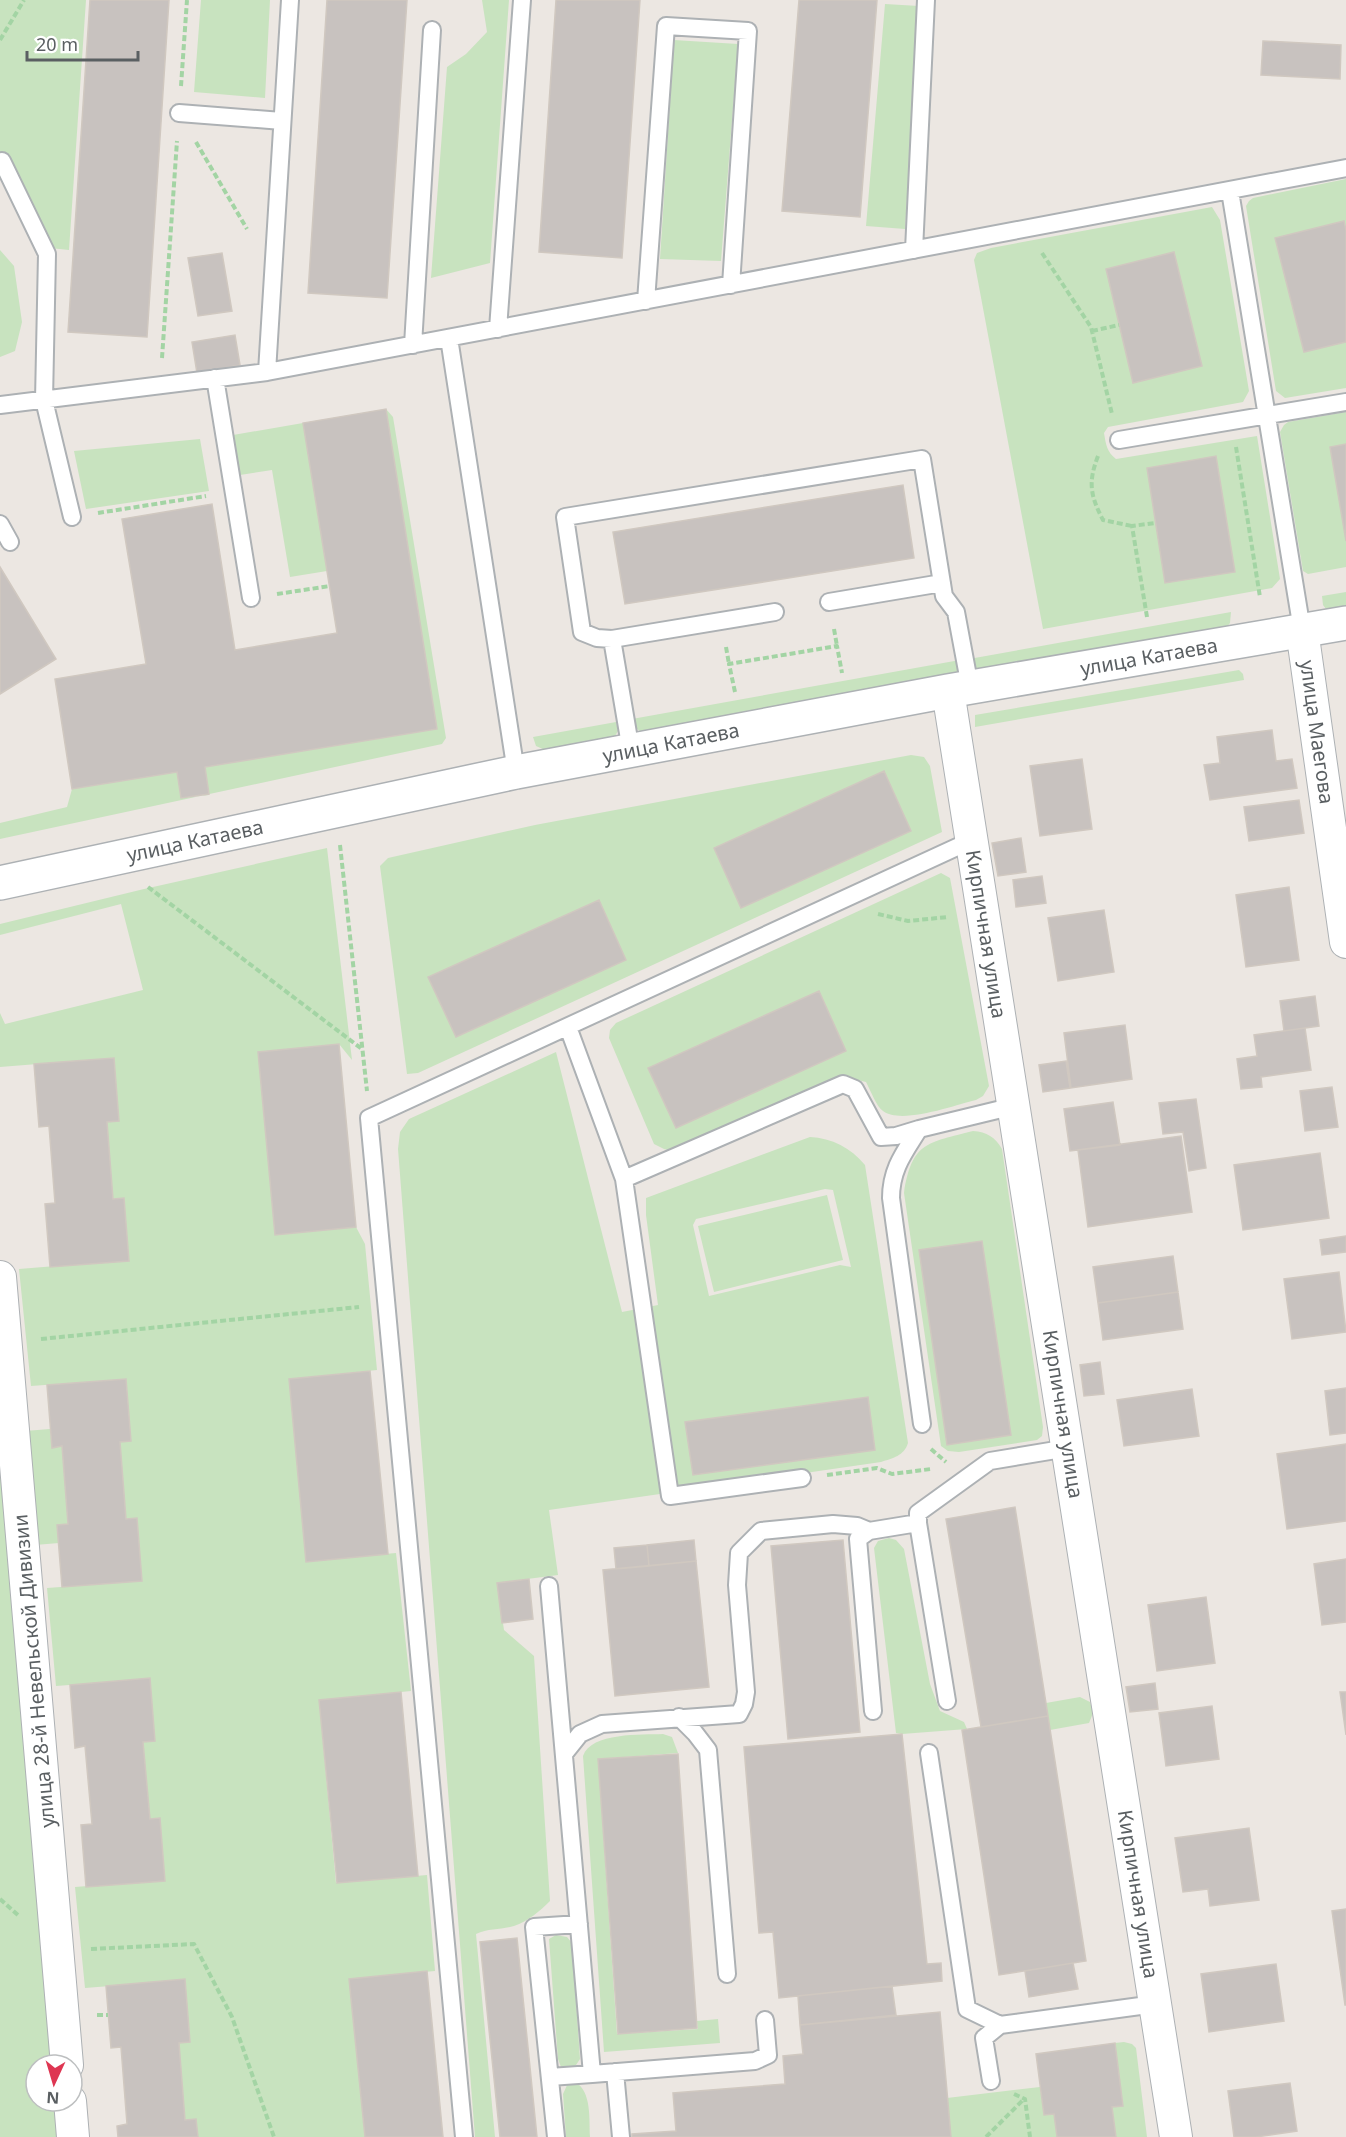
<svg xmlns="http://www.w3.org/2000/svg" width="1346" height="2137" font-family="'Noto Sans',sans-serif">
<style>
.green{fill:#c8e3bf;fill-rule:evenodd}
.building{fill:#c8c2bf;stroke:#d0c8c0;stroke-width:1.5}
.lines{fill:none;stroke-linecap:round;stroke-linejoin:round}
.service-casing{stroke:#adb1b4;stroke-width:20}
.minor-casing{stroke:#adb1b4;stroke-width:34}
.tertiary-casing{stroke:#adb1b4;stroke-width:36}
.path{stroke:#a3d4a4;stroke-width:4;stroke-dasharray:6 3;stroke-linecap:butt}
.service{stroke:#fff;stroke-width:16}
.minor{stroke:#fff;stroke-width:32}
.tertiary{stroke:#fff;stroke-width:33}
.labels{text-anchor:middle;stroke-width:4.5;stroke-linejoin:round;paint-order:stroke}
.street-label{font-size:20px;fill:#5a5f62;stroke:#fff}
</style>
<rect width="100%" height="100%" fill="#ece7e2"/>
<!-- green -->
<path class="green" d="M0,0H86L69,250L50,248L0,154Z
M201,0H270L265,98L194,92Z
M482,0H509L490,263L431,278L447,67L466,54L487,32Z
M885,4L919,6L905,229L866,226Z
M674,40L738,44L721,261L660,259Z
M1346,179V388L1285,398L1276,391L1246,206L1249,201L1253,198Z
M1212,207L1220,220L1249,391L1243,402L1108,427L1104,433C1106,445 1107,452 1116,459L1257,436L1280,579L1272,588L1043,629L974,260L977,253L991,248Z
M0,250L14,266L22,322L15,351L0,357Z
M386,409L393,417L446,738L442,744L0,839V823L67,807L72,789L177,772L182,798L209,795L205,767L437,729Z
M1346,412V567L1308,574L1303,571L1280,432L1284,425L1288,422Z
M303,423L327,571L290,577L272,470L240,475L233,435Z
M200,439L209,491L86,509L74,451Z
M1346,592V609L1335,611L1326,609L1323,605L1322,596Z
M1231,612L1230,623L1224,630L974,673L969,659Z
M960,660V669L956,673L643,733L634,727L632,719Z
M1239,670L1243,674L1244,680L975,727V715Z
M616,722L618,731L615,736L545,750L536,746L533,737Z
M911,755L924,757L930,766L942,832L418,1073L407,1074L380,866L388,858L535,825Z
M327,848L352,1060L339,1044L258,1052L275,1235L356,1227L365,1244L377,1370L289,1379L306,1561L396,1553L411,1691L319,1700L336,1883L427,1875L435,1971L349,1979L365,2137H198L196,2120H185L179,2043L190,2041L185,1980L85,1988L75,1887L165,1880L160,1818L150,1819L143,1742L149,1679L56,1686L47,1588L142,1581L137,1518L126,1519L120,1442L131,1440L126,1379L31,1386L19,1269L129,1260L124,1198L113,1199L107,1122L113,1058L0,1067V1013L5,1024L143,990L121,904L0,935V924L144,889Z
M941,873L950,878L989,1086L983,1096L976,1100C955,1105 901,1125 883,1111C876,1106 871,1091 866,1082L845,1077L677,1152L664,1149L654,1144L609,1038L610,1030L616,1023Z
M556,1052L622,1312L658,1305L646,1215V1198L810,1137C832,1138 851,1148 865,1165L908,1443C904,1456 893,1458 881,1462L549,1510L558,1575L497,1583L504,1630L534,1656L550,1901C540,1911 528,1921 514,1926C501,1930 489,1928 476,1934L495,2137H475L398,1149L400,1132L409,1119ZM825,1189L833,1190L851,1267L840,1265L709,1296L693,1225L696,1219Z
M973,1131C987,1132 995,1137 1002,1149L1043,1427L1042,1436L1037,1440L959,1452L948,1451L941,1446L904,1193C912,1141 928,1143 973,1131Z
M827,1195L843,1260L714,1292L698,1226Z
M50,1429L52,1447L62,1446L68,1524L57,1525L59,1543L35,1545L25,1431Z
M0,1446L53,2065H36V2101H56L59,2137H0Z
M889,1538L896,1540L904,1549L930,1684L940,1711L964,1722L967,1729L902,1734L896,1733L874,1548L878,1541Z
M1080,1697L1090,1702L1093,1713L1089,1723L1050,1730L1046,1703Z
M663,1734L672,1737L678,1753L598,1759L617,2034L698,2029L697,2021L718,2019L720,2043L604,2052L583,1756C591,1732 642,1735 663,1734Z
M556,1935L567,1937L572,1943L580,2059L576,2065L569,2069L561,2067L558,2059L549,1939Z
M1124,2042L1132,2044L1136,2048L1147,2137H1116L1112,2107L1123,2105L1115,2043Z
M575,2082C592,2091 589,2120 590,2137H566L563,2094L568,2083Z
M1040,2087L1044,2115L1054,2114L1057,2137H951L947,2098Z"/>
<!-- building -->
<path class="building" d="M90,0H169L147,337L68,332Z
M327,0H407L387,298L308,293Z
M556,0H640L622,258L539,252Z
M799,0H877L860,217L782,211Z
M1263,41L1341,45L1340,79L1261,75Z
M1344,221L1346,230V342L1304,352L1275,238Z
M1174,252L1202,366L1133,383L1106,269Z
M222,253L232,311L198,316L188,258Z
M235,335L240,365L197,373L192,342Z
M386,409L437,729L205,767L209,794L181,798L177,772L72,789L55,679L146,664L122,519L212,504L235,650L337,633L303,423Z
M1346,444V541L1330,447Z
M1216,456L1235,572L1165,583L1147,468Z
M903,485L914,558L625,604L613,532Z
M0,567L56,659L0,694Z
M1272,730L1276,761L1292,759L1297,788L1210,800L1204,765L1220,763L1217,737Z
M1082,759L1092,829L1040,836L1030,766Z
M884,771L911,831L741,908L714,848Z
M1299,800L1304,833L1249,841L1244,807Z
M1021,838L1026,872L998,876L992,843Z
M1042,876L1046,903L1016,907L1013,880Z
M1289,887L1299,960L1246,967L1236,895Z
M599,900L626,960L456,1037L428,977Z
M1104,910L1114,972L1058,981L1048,918Z
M819,991L846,1051L676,1128L648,1068Z
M1315,996L1319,1026L1284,1031L1280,1001Z
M1125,1025L1132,1079L1071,1088L1064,1033Z
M1305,1028L1311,1070L1261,1077L1262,1087L1241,1089L1237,1059L1257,1056L1254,1035Z
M339,1044L356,1227L275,1235L258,1052Z
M114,1058L119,1121L107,1122L113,1199L124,1198L129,1261L50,1267L45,1204L55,1203L49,1126L39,1127L34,1064Z
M1066,1061L1070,1088L1043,1092L1039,1065Z
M1332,1087L1338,1127L1305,1131L1300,1091Z
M1196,1099L1206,1168L1189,1171L1183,1132L1163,1134L1159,1103Z
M1113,1102L1120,1145L1070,1151L1064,1109Z
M1181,1136L1192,1212L1088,1227L1078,1150Z
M1320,1153L1329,1218L1243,1230L1234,1165Z
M1346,1236V1252L1322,1255L1320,1240Z
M982,1241L1011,1435L947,1445L919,1250Z
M1173,1256L1178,1292L1098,1303L1093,1267Z
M1339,1272L1346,1332L1292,1339L1284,1279Z
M1178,1292L1183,1329L1103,1340L1098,1303Z
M1100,1362L1104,1394L1084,1396L1080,1365Z
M370,1371L388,1554L306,1562L289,1379Z
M126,1379L131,1441L120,1442L126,1519L137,1518L142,1581L62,1587L57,1525L68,1524L62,1446L52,1448L47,1385Z
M1346,1388V1433L1330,1435L1325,1391Z
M1192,1389L1199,1436L1124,1446L1117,1400Z
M868,1397L875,1450L693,1475L685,1422Z
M1346,1444V1521L1287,1529L1277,1454Z
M1015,1507L1048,1716L981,1727L946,1519Z
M694,1540L696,1561L649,1566L647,1545Z
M843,1540L860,1732L788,1739L771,1546Z
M647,1545L649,1566L616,1569L614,1548Z
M1346,1559V1622L1322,1625L1314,1564Z
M696,1561L709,1687L615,1696L603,1570Z
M529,1579L533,1619L502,1623L497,1583Z
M1206,1597L1215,1663L1157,1671L1148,1605Z
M150,1678L155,1741L143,1742L150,1819L160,1818L165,1881L86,1887L81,1825L92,1824L85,1746L75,1748L70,1685Z
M1155,1683L1158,1709L1130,1712L1126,1687Z
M401,1692L418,1876L337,1883L319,1700Z
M1340,1692H1346V1735Z
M1212,1706L1219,1759L1166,1766L1159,1713Z
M1048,1716L1086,1961L999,1975L962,1730Z
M902,1734L927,1964L941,1963L942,1981L779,1998L773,1932L759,1933L744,1747Z
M678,1754L697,2028L618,2034L598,1759Z
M1249,1828L1259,1900L1210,1906L1208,1889L1183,1892L1175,1838Z
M1346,1909V2005H1345L1332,1911Z
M517,1938L537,2137H500L480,1942Z
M1073,1963L1078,1989L1029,1997L1025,1971Z
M1276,1964L1284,2021L1209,2032L1201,1974Z
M427,1971L443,2137H365L349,1979Z
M185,1979L190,2042L179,2043L185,2120L196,2119L198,2137H118L117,2126L127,2124L121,2047L111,2048L106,1986Z
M892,1986L896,2015L800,2025L798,1996Z
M940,2012L951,2137H632V2134L676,2131L673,2093L785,2084L783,2056L803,2054L800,2025Z
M1115,2043L1123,2106L1112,2107L1116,2137H1057L1054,2114L1044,2115L1036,2054Z
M1290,2083L1297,2131L1256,2137H1234L1228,2091Z"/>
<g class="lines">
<defs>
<path id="service" d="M179,113L282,121
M2,161L47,254L44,400L72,517
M1230,191L1302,630
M914,250L926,0
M646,301L666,26L748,31L731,285
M498,329L522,0
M449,338L516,772
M413,345L432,30
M267,372L290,0
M215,378L251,598
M0,405L267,372L1346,168
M1119,440L1346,402
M0,524L10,542
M829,602L942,583
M612,639L597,638L582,632L565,517L922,459L944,596L956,612L970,687
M631,751L612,639L775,612
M568,1027L624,1179L843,1084L855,1089L881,1137L896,1136L919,1129
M624,1179L670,1496L802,1478
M922,1424L891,1198C891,1169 904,1153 919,1129L1014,1106
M549,1586L592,2074L755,2061L768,2055L765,2020
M947,1701L918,1523V1513L990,1461L1068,1448
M873,1711L858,1539L869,1531L918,1523
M679,1717L695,1733L708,1750L727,1974
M929,1753L967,2009L1000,2025L1155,2004
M564,1754L580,1734L602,1724L739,1714L744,1704L746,1692L737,1585L739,1553L761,1531L833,1524L857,1526L869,1531
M615,2072L621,2137
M550,2077L592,2074
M991,2081L984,2038L1000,2025
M464,2137L369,1118L970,841
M556,2137L534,1927L579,1924"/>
<path id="minor" d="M1302,630L1346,942
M948,691L1176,2137
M0,1277L67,2065
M70,2101L73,2137"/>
<path id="tertiary" d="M0,883L516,772L948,691L1346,623"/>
</defs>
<!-- service casing -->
<use href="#service" class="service-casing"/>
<!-- minor casing -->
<use href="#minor" class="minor-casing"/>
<!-- tertiary casing -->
<use href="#tertiary" class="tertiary-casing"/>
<!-- path -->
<path class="path" d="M0,40L24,0
M181,86L187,0
M196,142L247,229
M1042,253L1091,327L1112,414
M1092,331L1119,325
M162,358L177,141
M1236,447L1260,597
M1098,456C1088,482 1090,495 1103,520L1132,526
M98,513L206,496
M277,594L330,586
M1147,617L1132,526L1155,523
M834,629L837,646
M726,647L729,664
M735,692L729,664L837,646L842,673
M340,845L367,1091
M148,887L362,1049
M878,914L908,921L948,917
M41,1339L359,1307
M931,1449L946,1462
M827,1475L877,1468L892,1474L931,1469
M0,1899L19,1916
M91,1949L194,1944L232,2017L274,2137
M97,2015H108
M1014,2094L1025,2099L1030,2137
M986,2137L1024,2099"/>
<!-- service -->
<use href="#service" class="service"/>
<!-- minor -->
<use href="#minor" class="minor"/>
<!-- tertiary -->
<use href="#tertiary" class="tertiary"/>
</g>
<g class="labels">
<!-- street labels -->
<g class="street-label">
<text transform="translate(1149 657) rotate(-10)" y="7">улица Катаева</text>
<text transform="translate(1317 732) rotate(82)" y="7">улица Маегова</text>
<text transform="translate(671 743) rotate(-11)" y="7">улица Катаева</text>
<text transform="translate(195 841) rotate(-12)" y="7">улица Катаева</text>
<text transform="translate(986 934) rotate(81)" y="7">Кирпичная улица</text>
<text transform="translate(1063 1414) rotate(81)" y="7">Кирпичная улица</text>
<text transform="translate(34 1671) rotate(-95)" y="7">улица 28-й Невельской Дивизии</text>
<text transform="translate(1138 1894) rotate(81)" y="7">Кирпичная улица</text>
</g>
</g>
<!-- north arrow -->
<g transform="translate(54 2083) rotate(184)"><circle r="28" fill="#ffffff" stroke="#bdbfc0" stroke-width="1.5"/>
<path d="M0-4.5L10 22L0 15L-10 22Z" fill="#de3652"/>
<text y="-9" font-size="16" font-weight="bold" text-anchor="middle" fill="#5a5f62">N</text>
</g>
<!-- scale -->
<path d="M27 51v9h111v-9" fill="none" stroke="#5a5f62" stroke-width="3"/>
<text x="36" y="51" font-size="18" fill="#5a5f62" stroke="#ffffff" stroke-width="4.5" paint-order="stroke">20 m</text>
</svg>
